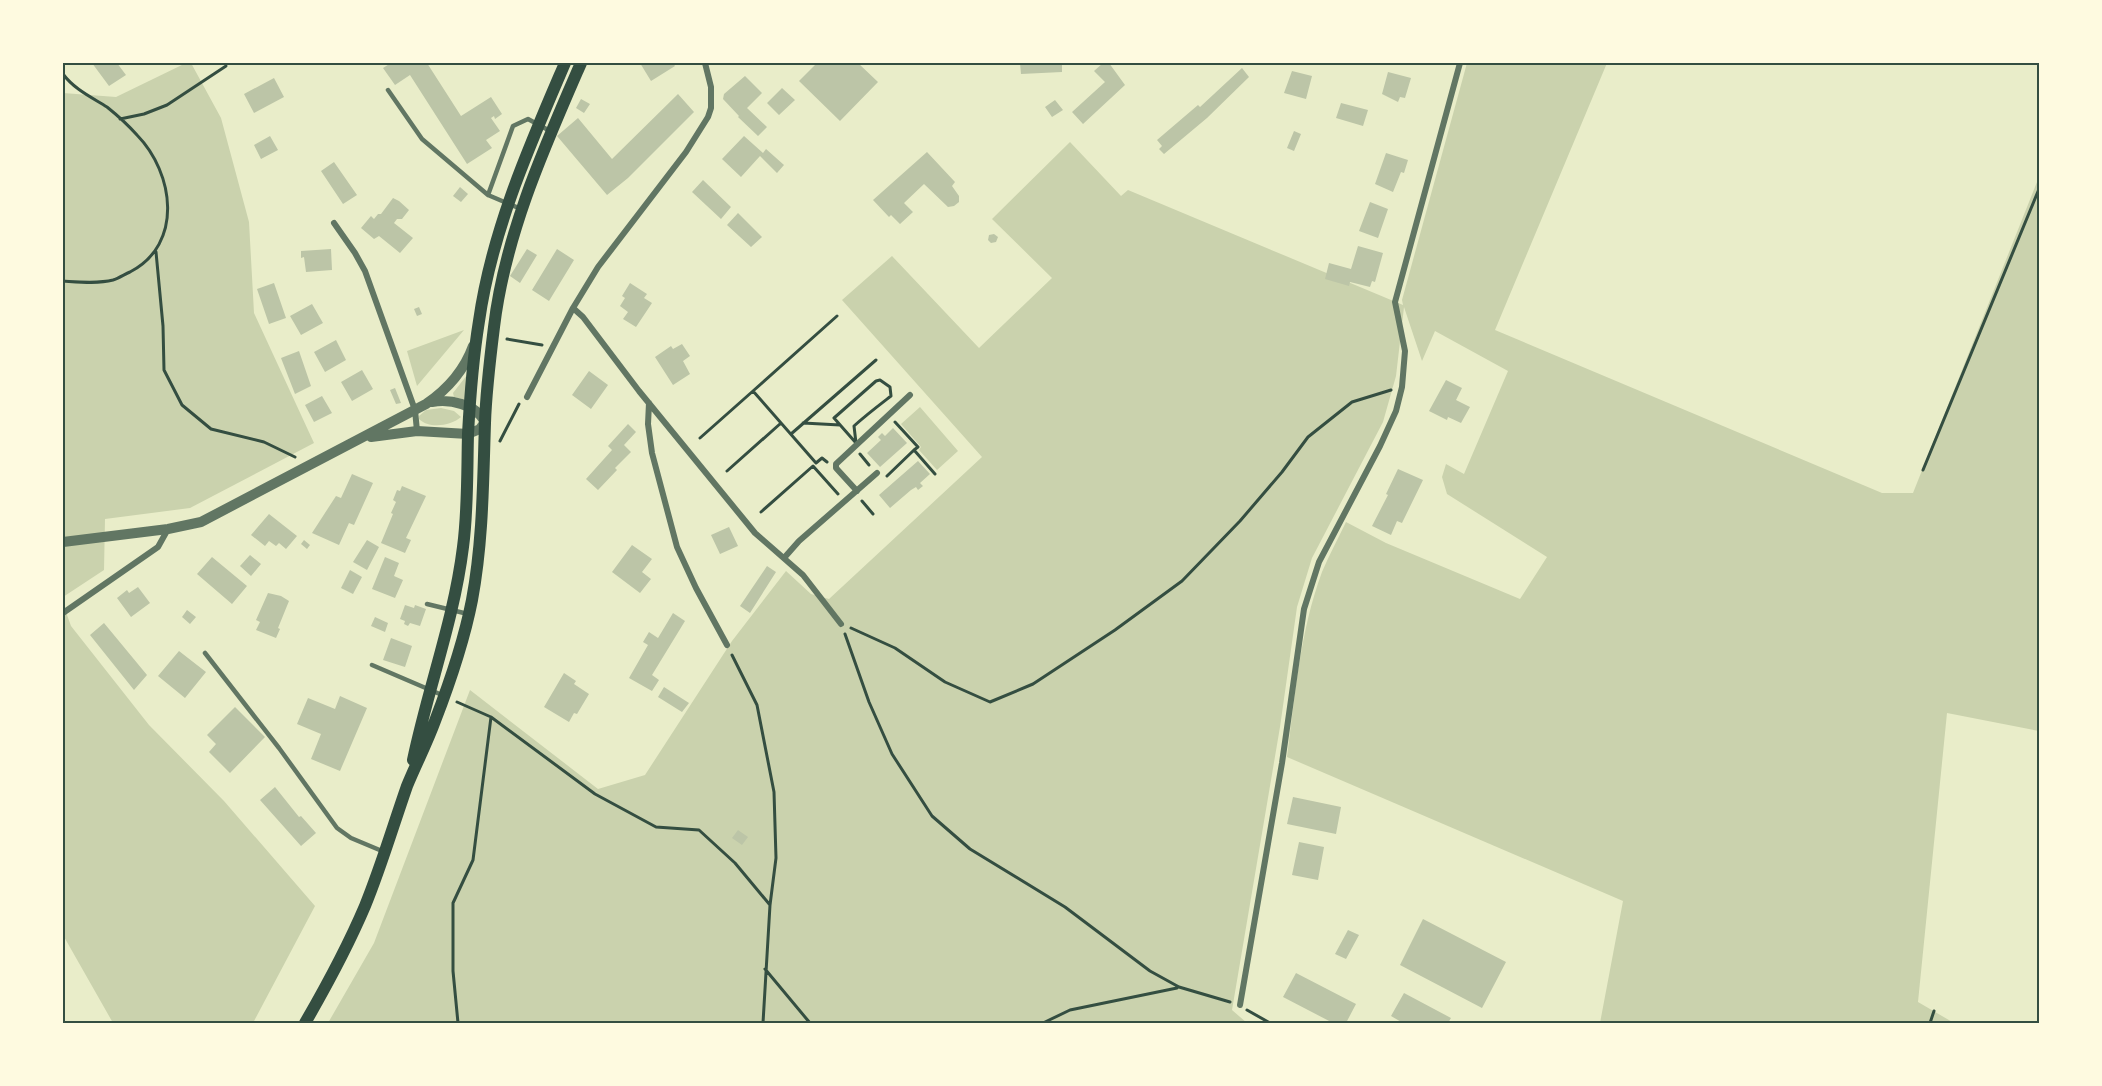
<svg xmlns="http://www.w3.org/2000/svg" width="2102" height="1086" font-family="Signika,sans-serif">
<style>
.green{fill:#cad2ad}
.building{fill:#bcc5a7}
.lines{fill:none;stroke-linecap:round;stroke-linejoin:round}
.path{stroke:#344e41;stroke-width:3}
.service{stroke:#617663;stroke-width:4.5}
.minor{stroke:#617663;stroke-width:6}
.tertiary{stroke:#617663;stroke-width:10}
.secondary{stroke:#344e41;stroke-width:12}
.neatline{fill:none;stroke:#344e41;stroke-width:2}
</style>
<rect width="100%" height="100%" fill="#e9edc9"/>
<!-- green -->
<path class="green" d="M186,63H191L221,118L249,222L254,313L314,443L190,508L105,519L104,570L63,597V93L116,97Z
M1467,63H1607L1495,330L1882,493H1913L2039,177V731L1947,713L1918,1002L1954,1023H1600L1623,901L1287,757C1295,696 1300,631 1322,572C1329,555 1338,539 1346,522L1386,543L1520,599L1547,557L1447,494L1442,477L1446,464L1464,474L1508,371L1435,331L1422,361L1404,307L1396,376L1383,422L1312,558L1297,607L1280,727L1232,1010L1247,1023H328L374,943L470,690L598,789L645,775L732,641L786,571L811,594L829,599L982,457L842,300L892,256L979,348L1052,278L992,219L1070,142L1121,196L1128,190L1403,305L1402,300Z
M464,330L417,386L407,351Z
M467,375L466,400L454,397L453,393Z
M920,407L958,451L937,470L919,450L921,447L901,424Z
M441,408L454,411L461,417C451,426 429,429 419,419V416L426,410Z
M63,604L71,626L149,725L224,801L315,906L253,1023H113L63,935Z"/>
<!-- building -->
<path class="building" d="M92,63H117L126,75L109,86Z
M391,63H427L461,116L491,97L502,114L495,119L494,116L491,118L500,131L486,140L492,148L467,164L410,75L395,85L383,68Z
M640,63H673L675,66L651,81Z
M817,63H858L878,82L840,121L799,81Z
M1020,63H1062V72L1021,74Z
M1103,63H1109L1125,85L1083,124L1072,112L1105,82L1094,71Z
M1242,68L1249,77L1207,118L1164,154L1159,149L1162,146L1157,140L1198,105L1200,107Z
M1292,71L1312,76L1306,99L1284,93Z
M1388,72L1411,78L1405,98L1400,97L1398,102L1382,94Z
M745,76L762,93L747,108L767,127L758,136L738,117L739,116L723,99L724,94Z
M274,78L284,97L254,113L244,94Z
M782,88L795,100L779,115L767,103Z
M678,94L694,112L628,178L607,195L557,136L578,118L612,159Z
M581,99L590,104L584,113L576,108Z
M1055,100L1063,110L1052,117L1045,107Z
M1341,103L1368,110L1363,126L1336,118Z
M1294,131L1301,134L1294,151L1287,148Z
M270,136L278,150L261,159L254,145Z
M744,136L763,153L766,149L784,165L777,173L760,156L741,177L722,159Z
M927,152L955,182L952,186L959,196V202L954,206L948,207L924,184L904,203L913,212L900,224L891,215L889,217L873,200Z
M1386,153L1408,160L1404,173L1401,172L1393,192L1375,184Z
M334,162L357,195L343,204L321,171Z
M703,180L731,207L721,219L692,192Z
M460,187L468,194L461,202L453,196Z
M393,198L399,201L409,210L402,219H397L394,223L413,238L400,253L379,236L374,239L361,228L371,216L374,219L378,214H381Z
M1370,202L1388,209L1378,238L1359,231Z
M738,213L762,237L751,247L727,225Z
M994,234L998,237L996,242L991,243L988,240L989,235Z
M1358,246L1383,253L1375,282L1372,281L1370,287L1350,282L1349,286L1325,279L1329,263L1351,269Z
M331,249L332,270L306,272L304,257L301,258V251Z
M527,249L537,255L520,283L510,276Z
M557,249L574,260L549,301L532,290Z
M274,283L286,318L269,324L257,289Z
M630,283L647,294L644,298L652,303L636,327L623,319L628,312L620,306L625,298L622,296Z
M312,304L323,323L301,335L290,316Z
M419,307L422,314L417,316L414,309Z
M336,340L346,360L325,372L314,352Z
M682,344L690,356L683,361L690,374L673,385L655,357L671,346L673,349Z
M299,351L311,386L295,394L281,358Z
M362,370L373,389L352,401L341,382Z
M589,371L608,385L591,409L572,395Z
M1446,380L1462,388L1456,400L1470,407L1461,423L1448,417L1447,420L1429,411Z
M395,388L401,403L396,404L390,390Z
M322,396L332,413L314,422L305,405Z
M628,424L636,432L624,445L631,452L615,468L617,470L598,490L586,479L612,450L608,446Z
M893,428L907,443L880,467L867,453L881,440L878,437L882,433L885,436Z
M918,461L930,474L920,483L923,486L918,490L916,487L911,490L890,508L879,495Z
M1398,469L1423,480L1402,523L1397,521L1391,535L1372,526L1388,495L1386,494Z
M352,474L373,483L354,525L349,523L339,545L312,533L336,496L341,498Z
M402,486L426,496L406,538L411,540L405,553L381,543L393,514L391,513L396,502L393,500L397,490L400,491Z
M269,514L297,536L286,549L279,543L276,546L269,541L265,546L251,535Z
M729,527L738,546L720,554L711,535Z
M304,540L310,545L307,549L301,544Z
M367,540L379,547L367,570L353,562Z
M632,545L652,559L642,572L651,579L640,593L612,572Z
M250,555L261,564L251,576L240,566Z
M212,557L247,586L232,604L197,574Z
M385,557L399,563L394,576L403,580L395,598L372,589Z
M767,566L776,572L750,613L740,606Z
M350,570L362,577L353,594L341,588Z
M138,587L150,603L131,617L117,598L127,590L129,593Z
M268,593L281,596L289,601L278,628L280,629L276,638L256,630L260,622L256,620Z
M405,605L414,608L415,605L426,609L420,626L410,623L408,626L404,624L405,621L400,619Z
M187,610L196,617L190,624L182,617Z
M673,613L685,621L652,675L659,680L652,691L629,678L648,645L643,642L649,632L658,638Z
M375,617L388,623L385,632L371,626Z
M104,623L147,675L134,690L90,635Z
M391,638L412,646L405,667L383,660Z
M179,651L206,672L185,698L158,676Z
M564,673L576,681L574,684L589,694L577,714L574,713L569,722L544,707Z
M664,687L689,703L682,712L658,697Z
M340,696L367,708L340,771L311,759L321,734L297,724L308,698L335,709Z
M235,707L265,737L230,773L209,752L216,744L207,735Z
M275,787L299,817L301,816L316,833L301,846L260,800Z
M1293,797L1341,807L1336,834L1287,824Z
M738,830L748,837L742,845L732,838Z
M1299,842L1324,847L1318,880L1292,875Z
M1423,919L1506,962L1482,1008L1400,965Z
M1348,930L1359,935L1346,959L1335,954Z
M1296,973L1356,1004L1346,1023H1333L1283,997Z
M1404,993L1451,1018L1448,1023H1403L1391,1016Z"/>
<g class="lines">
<!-- path -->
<path class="path" d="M63,74C74,89 91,97 107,107C117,115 128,125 137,135C174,173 184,244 130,272C125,274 119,278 113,280C98,284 79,282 63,281
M120,119L144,114L167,105L226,66
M156,252L163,326L164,370L182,405L211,429L264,442L295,457
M507,339L542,345
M880,380L890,387L891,396C878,406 866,415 854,426L856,443L834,418L876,381Z
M753,391L837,316
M895,422L918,447L914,450L935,474
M803,423L840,425
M791,434L876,360
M700,438L753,391L816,463
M500,441L519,404
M860,454L869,465
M816,463L822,458L827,462
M1923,470L2039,189
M727,471L781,423
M887,476L914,450
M862,501L873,514
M761,512L813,466L838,494
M851,628L895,648L945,682L990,702L1033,684L1115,630L1182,581L1240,521L1282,472L1308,437L1352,402L1391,390
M845,634L869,702L892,754L932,816L970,849L1065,907L1150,971L1179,987L1230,1002
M732,655L757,705L774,792L776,858L770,905L763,1023
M457,702L491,717L595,794L656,827L699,830L735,863L770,905
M765,969L810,1023
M1247,1010L1270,1023
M458,1023L453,971V903L473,860L491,717
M1043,1023L1070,1010L1177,988
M1930,1023L1934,1011"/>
<!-- service -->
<path class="service" d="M388,90L422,139L488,195
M521,209L488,195L513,126L528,119L550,131
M427,604L468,614
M205,653L279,748L337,828L351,838L382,851
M372,665L442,695"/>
<!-- minor -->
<path class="minor" d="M334,223L355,253L365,271L415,410L417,431
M573,308L583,317L639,391L755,533L803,575L841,624
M527,397L573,308L598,267L686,152L708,117L711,108V87L705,63
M649,403L648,424L652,453L677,547L696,588L727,645
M857,491L836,468V464L910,395
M784,558L799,541L877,473
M63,613L158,547L168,529
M1240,1005L1282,763L1304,609L1319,562L1380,446L1396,411L1402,387L1405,351L1395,302L1460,63"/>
<!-- tertiary -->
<path class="tertiary" d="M371,437L417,431L468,434L480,429L485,422C476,404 450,399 432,402
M63,542L168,529L201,522L426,404C448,389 464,371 473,346"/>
<!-- secondary -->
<path class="secondary" d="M413,760C428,688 454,620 463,547C468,510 467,472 468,434C470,397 473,358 479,321C492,230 529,147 565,63
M305,1023C327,985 348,946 365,906C381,867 393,826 407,786C416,764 427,743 435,721C450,682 464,641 472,600C483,541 483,482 485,423C486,391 490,359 494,327C505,235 544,148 581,63"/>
</g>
<!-- border -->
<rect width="2102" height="1086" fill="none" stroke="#fefae0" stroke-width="129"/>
<rect x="64" y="64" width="1974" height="958" class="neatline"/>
</svg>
